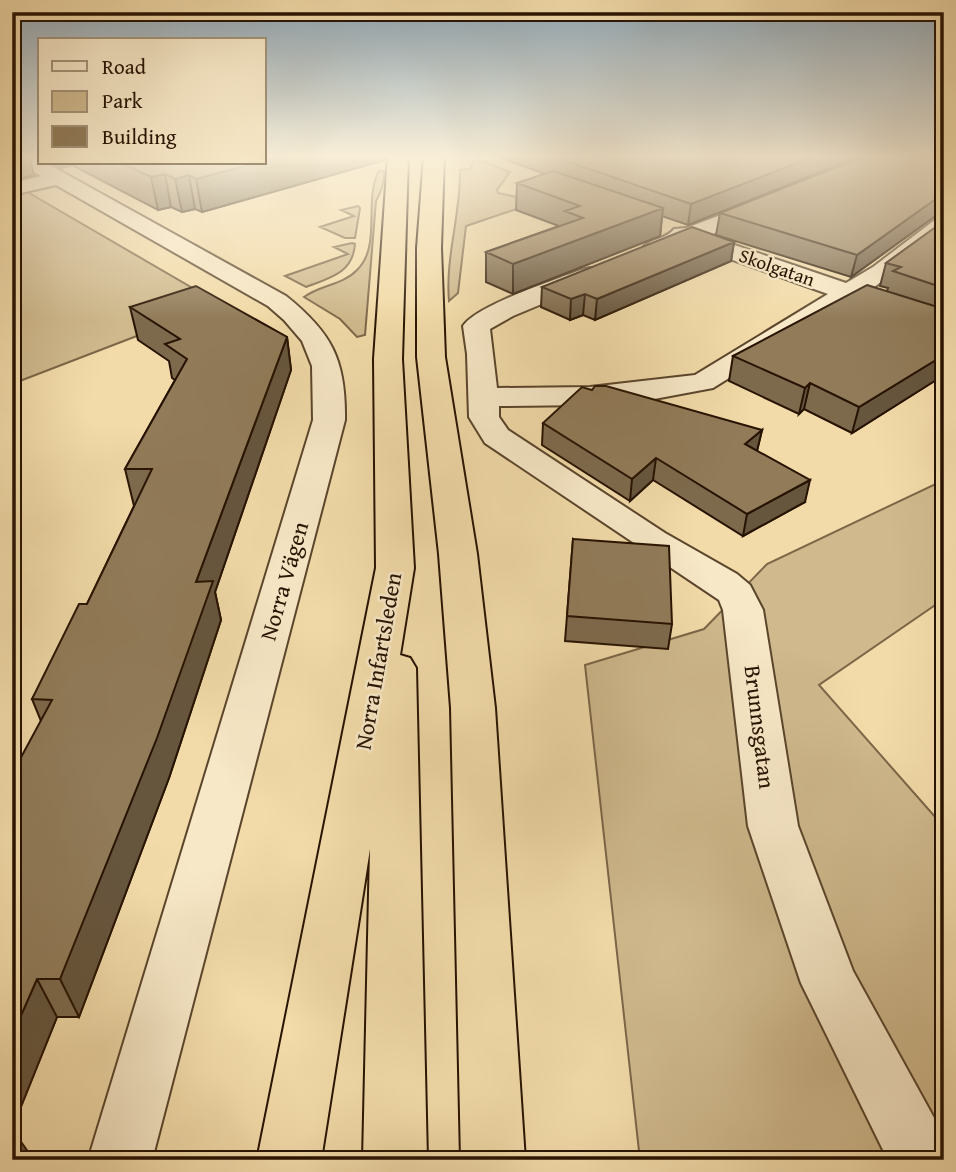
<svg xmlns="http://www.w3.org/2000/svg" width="956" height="1172" font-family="'Gentium Book Plus',serif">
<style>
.green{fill:#cfb98d;stroke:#7b6648;stroke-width:2}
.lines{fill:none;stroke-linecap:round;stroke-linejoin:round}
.minor-casing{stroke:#5a452c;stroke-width:4}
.highway-casing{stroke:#271302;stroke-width:4}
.minor{fill:#f7e8c7;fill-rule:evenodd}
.highway{fill:#f2dba9;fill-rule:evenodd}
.wall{fill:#7d6a4d;stroke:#271302;stroke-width:2}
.shaded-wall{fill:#66563e;stroke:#271302;stroke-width:2}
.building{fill:#917b59;stroke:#271302;stroke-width:2}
.labels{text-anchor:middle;stroke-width:5;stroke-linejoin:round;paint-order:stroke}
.far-street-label{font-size:19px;fill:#271302;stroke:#f7e8c7}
.street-label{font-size:23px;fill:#271302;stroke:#f7e8c7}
</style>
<rect width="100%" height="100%" fill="#f2dba9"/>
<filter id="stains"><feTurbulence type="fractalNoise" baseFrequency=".00286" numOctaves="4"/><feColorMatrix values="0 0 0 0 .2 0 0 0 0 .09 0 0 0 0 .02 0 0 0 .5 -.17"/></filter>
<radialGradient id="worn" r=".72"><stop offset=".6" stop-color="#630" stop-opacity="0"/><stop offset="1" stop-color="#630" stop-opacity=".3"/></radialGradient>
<!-- green -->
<path class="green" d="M473,161L485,162L510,172L497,190L498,193L517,197L549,198L466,226L458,293L449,301C445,257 461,214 460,170L470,169Z
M379,171H384C385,182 381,192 376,201L365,335L357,337L340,319L304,297C320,285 343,285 357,270C382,246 363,200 379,171Z
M24,190L220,304L12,384V193Z
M358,206L360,208L355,238H345L320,227L354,216L341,210Z
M352,243L355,244C353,273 330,278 306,287L285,276L348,254L334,247Z
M944,480V599L819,685L944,827V1160H640L585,665L704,629L767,564Z"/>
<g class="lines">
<defs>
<path id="minor" d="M12,156H34L40,159V163H46L286,296C332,333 346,360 345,420L152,1160H88L313,420L312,366L302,341L284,320L268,306L56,185L12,195V183L41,176L13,160Z
M766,198L774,199L777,204L774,209L708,236L846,283L873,267L936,219L944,217V235L869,291L944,317V334L851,302L713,388L649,400L590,405L499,406V417L508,430L665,533L737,574L750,585L763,610L798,826L853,971L944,1136V1160H888L801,983L748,826L723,610L719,600L485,443L469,417L467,354L463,326C477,305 555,280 581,270L590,268L599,270L602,275L599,280L513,316L490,329L497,388L590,387L695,375L828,294L688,244L661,255H645L641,250C649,238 666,240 674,229L686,228Z"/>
<path id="highway" d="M388,156H408L402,359L414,568L400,655L410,658L416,668L427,1160H363L370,849L321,1160H257L376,568L374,359Z
M424,156H444L441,248L445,357L477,554L495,708L525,1160H461L451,708L439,554L417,357V248Z"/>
</defs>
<!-- minor casing -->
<use href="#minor" class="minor-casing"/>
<!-- highway casing -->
<use href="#highway" class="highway-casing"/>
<!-- minor -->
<use href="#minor" class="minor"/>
<!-- highway -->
<use href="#highway" class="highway"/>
</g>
<!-- wall -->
<path class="wall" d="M495,156H860L688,225L662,216L660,236L513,294L486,282V252L559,226L516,210L517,183L545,174Z
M944,156V215L934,217L851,277L716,235L720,213Z
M385,160L202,212L195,209L182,212L171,207L158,210L72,165L61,168L48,163H264Z
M944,222V375L852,433L804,409L799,414L729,381L733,356L887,291L888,288L880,286L886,263Z
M734,242L731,261L595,320L583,315L570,320L541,307L542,287Z
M130,307L287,337L291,370L215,592L221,620L169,778L79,1017H57L12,1129L41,721L32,699L87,604L134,506L125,469L175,380L172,378L169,361L138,340Z
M543,423L762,430L757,451L805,502L743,536L653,480L630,501L542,445Z
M573,539L672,624L668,649L565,641Z"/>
<!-- shaded-wall -->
<path class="shaded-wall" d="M12,156H29L34,175L12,181Z
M282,156H385V160L202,212L196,179L256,163H264V161Z
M815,156H860L688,225L691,204Z
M59,163H71L72,165L61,168Z
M165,174L171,207L158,210L151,177Z
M189,175L195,209L182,212L175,179Z
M944,195V215L934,217L851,277L857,255L940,196Z
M663,208L660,236L513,294V264Z
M734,242L731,261L595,320L597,299Z
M585,294L583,315L570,320L571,299Z
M287,337L291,370L215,592L221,620L169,778L79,1017L60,979L196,582Z
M944,355V375L852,433L859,407Z
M810,383L804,409L799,414L805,388Z
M762,430L757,451L745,444Z
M656,458L653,480L630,501L632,479Z
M810,480L805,502L743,536L747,514Z
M37,979L57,1017L12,1129V1036Z
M12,1129L29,1153L26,1160H12Z"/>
<!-- building -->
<path class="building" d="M264,156H282L264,161Z
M551,156H815L691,204Z
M865,156H944V195L940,196L857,255L720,213Z
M122,163H256L196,179L189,175L175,179L165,174L151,177Z
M553,171L663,208L513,264L486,252L583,218L565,211L580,206L517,183Z
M944,221V288L893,271L901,267L886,263Z
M692,227L734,242L597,299L585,294L571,299L542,287Z
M867,285L944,309V355L859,407L810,383L805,388L733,356Z
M196,286L287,337L196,582L213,581L157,738L60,979H37L12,1036V774L52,700L32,699L79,604H87L152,469H125L187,359L165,344L180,339L130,307Z
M595,386H606L762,430L745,444L810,480L747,514L656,458L632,479L543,423L582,387L592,390Z
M573,539L669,546L672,624L567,616Z"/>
<!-- sky -->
<linearGradient id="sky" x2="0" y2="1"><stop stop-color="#90a8b8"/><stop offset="0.49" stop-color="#f9efd8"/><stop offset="1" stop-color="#f9efd8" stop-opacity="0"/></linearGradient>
<rect width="956" height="320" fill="url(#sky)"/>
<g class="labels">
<!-- far-street labels -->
<g class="far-street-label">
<text transform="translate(777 267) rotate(19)" y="7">Skolgatan</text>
</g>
<!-- street labels -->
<g class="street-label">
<text transform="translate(284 581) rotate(-74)" y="8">Norra Vägen</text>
<text transform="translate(378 661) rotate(-80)" y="8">Norra Infartsleden</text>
<text transform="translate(760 727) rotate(83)" y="8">Brunnsgatan</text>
</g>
</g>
<!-- margin -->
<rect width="956" height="1172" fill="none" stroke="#f2dba9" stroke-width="42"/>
<rect x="14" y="14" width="928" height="1144" fill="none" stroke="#271302" stroke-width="3.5"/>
<rect x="21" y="21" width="914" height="1130" fill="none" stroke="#271302" stroke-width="2"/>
<!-- legend -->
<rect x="38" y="38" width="228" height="126" fill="#f7e8c7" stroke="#a49378" stroke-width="2"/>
<rect x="52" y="61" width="35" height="10" fill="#f7e8c7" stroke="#a49378" stroke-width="2"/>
<text x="102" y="74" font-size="21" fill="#271302">Road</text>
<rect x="52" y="91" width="35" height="21" fill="#cfb98d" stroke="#a49378" stroke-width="2"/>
<text x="102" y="108" font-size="21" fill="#271302">Park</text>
<rect x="52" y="126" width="35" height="21" fill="#917b59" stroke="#a49378" stroke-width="2"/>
<text x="102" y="144" font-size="21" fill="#271302">Building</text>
<rect width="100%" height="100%" filter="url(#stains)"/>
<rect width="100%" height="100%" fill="url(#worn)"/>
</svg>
